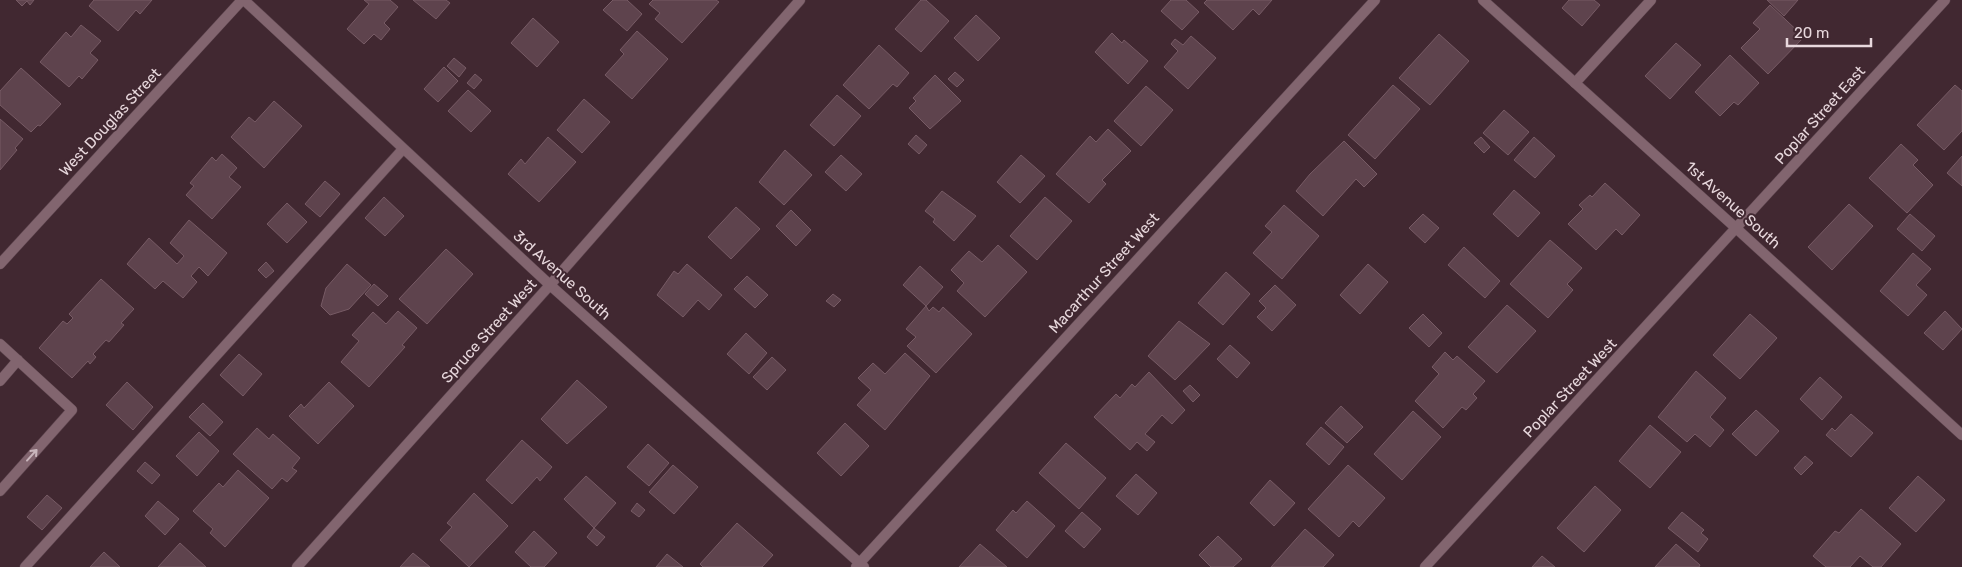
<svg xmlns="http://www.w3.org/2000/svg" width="1962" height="567" font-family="Rubik,sans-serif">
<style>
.building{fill:#5e434d;stroke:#775b65}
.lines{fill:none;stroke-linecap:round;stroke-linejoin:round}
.lane-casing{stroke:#5c444d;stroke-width:11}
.street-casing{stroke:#5c444d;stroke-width:11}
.lane{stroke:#82656f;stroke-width:10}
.street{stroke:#82656f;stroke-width:10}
.oneway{stroke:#c9b6bc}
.labels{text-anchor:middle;stroke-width:4;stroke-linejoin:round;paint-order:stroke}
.street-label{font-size:15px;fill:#e8d8dd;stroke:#412831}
</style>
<rect width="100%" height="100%" fill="#412831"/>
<!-- building -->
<path class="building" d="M16,0H34L30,5L27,1L22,6Z
M94,0H152L140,14L136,10L118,31L89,6Z
M364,0H390L398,7L384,23L390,29L381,40L374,34L364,44L347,29L369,4Z
M413,0H446L450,3L436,19Z
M613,0H627L642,14L627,31L603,10Z
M653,0H716L719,2L682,43L655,19L660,13L649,4Z
M921,0H926L949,21L921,52L895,29Z
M1171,0H1186L1199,12L1182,30L1161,11Z
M1207,0H1272L1259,15L1253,9L1233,30L1204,3Z
M1569,0H1594L1600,5L1582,26L1562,8Z
M1767,0H1798L1784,16Z
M1770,5L1804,37L1768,74L1741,48L1760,29L1753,23Z
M976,15L1000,38L978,61L954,38Z
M533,18L559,42L537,67L511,43Z
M81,25L101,41L90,53L98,60L82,79L79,76L69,87L40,62L66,32L71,37Z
M637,31L668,59L632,99L605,75L624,54L620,50Z
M1112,33L1122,43L1124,40L1148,61L1128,84L1095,52Z
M1439,34L1469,61L1430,105L1399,78Z
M1191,36L1216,58L1188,89L1164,67L1178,51L1171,44L1175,39L1183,45Z
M1676,43L1701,65L1670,99L1645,76Z
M879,45L909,73L897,87L893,84L869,109L843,85Z
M1730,55L1759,83L1738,105L1734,102L1720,116L1695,92Z
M454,58L466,68L459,77L447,66Z
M444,67L458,81L438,102L424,89Z
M21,68L61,104L40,126L38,125L31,132L0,105V91Z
M955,72L964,80L957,87L948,79Z
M475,74L482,80L474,89L467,83Z
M935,75L961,101L930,129L909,108L916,101L913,98Z
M1393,85L1420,109L1375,159L1348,135Z
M1955,85L1962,91V131L1944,150L1917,125Z
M1146,86L1173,110L1141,146L1114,121Z
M468,90L491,111L471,132L448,111Z
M837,95L861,116L834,146L810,125Z
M584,99L610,122L582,153L557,130Z
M274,101L302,126L264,168L231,137L249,117L255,122Z
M1504,110L1529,132L1508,155L1483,133Z
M0,119L23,139L15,148L17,150L0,170Z
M1108,129L1131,151L1102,180L1106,184L1089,203L1056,174L1090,136L1096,142Z
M916,135L927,145L919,154L908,144Z
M548,137L576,162L539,202L508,174L521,159L525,164Z
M1481,137L1490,147L1484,153L1474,143Z
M1534,137L1555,156L1535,178L1514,160Z
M1344,141L1377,174L1364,187L1356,179L1323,216L1296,191L1310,174Z
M1901,144L1918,160L1913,165L1933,185L1907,213L1869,178Z
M785,150L812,175L784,205L759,182Z
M222,154L237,168L229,177L241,187L212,219L186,195L194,186L190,183L212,157L216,161Z
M841,155L862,174L846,191L825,172Z
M1021,155L1045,176L1020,203L997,182Z
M1962,156V186L1947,173Z
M325,181L340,194L320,217L305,204Z
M1605,183L1640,215L1622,235L1616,229L1596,250L1568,224L1583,209L1579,205L1590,195L1592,197Z
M1514,190L1540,213L1518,237L1493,214Z
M942,191L976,216L954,241L933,222L935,219L925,211Z
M384,197L404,216L385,236L365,218Z
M1045,197L1072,221L1037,260L1010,236Z
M287,203L307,222L287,243L267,224Z
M1849,204L1873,226L1832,270L1808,247Z
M1284,205L1319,236L1282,279L1253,253L1272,232L1265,226Z
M736,207L760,229L731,259L708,237Z
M791,210L811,230L796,246L776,226Z
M1423,214L1439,228L1425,243L1409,228Z
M1910,214L1935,236L1922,251L1897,229Z
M189,220L227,253L208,276L199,267L191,276L197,282L183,298L163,281L155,289L127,264L149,238L177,264L184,256L170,243Z
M1550,240L1582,268L1567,284L1573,290L1548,318L1510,284Z
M998,245L1027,272L985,317L957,291L964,283L951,270L969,251L982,262Z
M1464,247L1500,281L1485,298L1448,265Z
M446,249L473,274L427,324L399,299Z
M1913,253L1931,269L1916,285L1927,295L1908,316L1880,291Z
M266,262L274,271L266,278L258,270Z
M347,264L371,285L349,309L330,315L321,306L326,288Z
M687,264L722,295L709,310L698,300L683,317L657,295L674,271L678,274Z
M1368,264L1388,282L1360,314L1340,295Z
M920,266L943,287L926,306L903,285Z
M1226,272L1250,294L1223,325L1198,303Z
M747,276L768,295L755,308L734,289Z
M101,279L134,309L121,323L124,325L109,342L106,340L93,354L96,357L90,364L88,361L72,378L39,348L63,321L67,324L73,318L69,314Z
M374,284L388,296L378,306L365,294Z
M1275,285L1296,305L1272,331L1257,317L1266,308L1259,301Z
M833,294L841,300L834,307L826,301Z
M1507,305L1536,331L1497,373L1468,347Z
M926,306L929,311L933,307L939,312L943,307L972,334L936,373L907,346L916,337L906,329Z
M398,311L417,328L402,345L405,347L369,387L341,362L359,341L352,335L373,312L386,324Z
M1945,311L1962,329L1943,350L1924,333Z
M1423,314L1442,333L1429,347L1409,328Z
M1750,314L1777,338L1740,379L1713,355Z
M1179,321L1210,344L1175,380L1148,356Z
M746,333L767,353L749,374L727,354Z
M1230,345L1250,363L1237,378L1217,359Z
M1445,352L1453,360L1457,356L1485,381L1473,394L1477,398L1466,410L1462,407L1443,428L1415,401L1439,374L1432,367Z
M905,353L930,376L885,430L857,405L871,390L858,378L873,363L885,374Z
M239,354L262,374L243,396L220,375Z
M772,357L786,370L767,390L753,377Z
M1696,371L1726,398L1710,417L1724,430L1710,447L1695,434L1687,442L1658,417Z
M1149,372L1185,410L1172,424L1162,415L1145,434L1155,442L1147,451L1137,442L1130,450L1094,417L1116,394L1120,398L1132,384L1135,387Z
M1820,377L1842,397L1822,420L1800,399Z
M577,380L607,407L567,444L541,419Z
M127,382L153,407L133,430L106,405Z
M329,382L354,406L318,444L289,416L301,404L304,408Z
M1190,385L1200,395L1193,402L1183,391Z
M203,403L223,422L210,436L189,417Z
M1341,406L1363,427L1347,443L1325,423Z
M1756,410L1779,431L1756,456L1732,434Z
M1413,411L1441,437L1402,480L1374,454Z
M1851,414L1873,433L1851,457L1826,435L1832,428L1835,431Z
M845,423L869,446L841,476L817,453Z
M1650,425L1681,452L1650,488L1619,461Z
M1321,427L1344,447L1329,465L1306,444Z
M257,428L269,439L273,434L300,458L292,468L297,471L287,482L282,478L272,489L233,454Z
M199,432L219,451L197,476L176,456Z
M522,440L552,467L540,481L537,477L512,504L486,480Z
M1066,443L1106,478L1079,509L1039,473Z
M648,444L669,463L649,486L627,467Z
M1805,456L1813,463L1801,475L1794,468Z
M145,462L160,475L152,484L137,471Z
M673,465L698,487L674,514L649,492Z
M1348,465L1385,498L1359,527L1353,521L1339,537L1308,509Z
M238,470L269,498L225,547L210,533L213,529L193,511L219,483L223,487Z
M1136,474L1157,493L1138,515L1116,496Z
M586,476L616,503L594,528L564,499Z
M1918,476L1945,500L1916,532L1889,508Z
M1270,480L1295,503L1274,526L1250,503Z
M1595,486L1621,510L1584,552L1557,528Z
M474,493L508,526L469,567L440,540L452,527L447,523Z
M47,495L62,508L42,530L27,517Z
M158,501L179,519L165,535L145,516Z
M1027,501L1055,526L1027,558L996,530L1013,510L1016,513Z
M637,503L645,510L639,517L631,511Z
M1861,509L1901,544L1881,567H1873L1860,556L1850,567H1826L1813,556L1835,531L1839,533Z
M1082,512L1101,529L1084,548L1065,531Z
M1682,512L1704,530L1701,533L1708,539L1698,552L1668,528Z
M737,523L773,555L762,567H703L700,564Z
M594,528L605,537L597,546L587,537Z
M1305,529L1334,555L1323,567H1271Z
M534,531L557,553L544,567H531L515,552Z
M1218,536L1242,559L1233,567H1211L1199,555Z
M180,543L206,567H158Z
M980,544L1007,567H959Z
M1676,544L1700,565L1699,567H1655Z
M104,552L120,567H90Z
M413,553L430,567H400Z
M667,554L683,567H656Z
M1542,556L1555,567H1532Z"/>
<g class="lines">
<defs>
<path id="lane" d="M1575,83L1651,0
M0,344L72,410L0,491
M0,381L18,360
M25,567L403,149"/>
<path id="street" d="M244,0L550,285L864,567
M1483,0L1737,229L1962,435
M0,264L242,0
M297,567L550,285L800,0
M856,567L1375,0
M1425,567L1945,0"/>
</defs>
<!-- lane casing -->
<use href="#lane" class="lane-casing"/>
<!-- street casing -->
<use href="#street" class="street-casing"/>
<!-- lane -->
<use href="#lane" class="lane"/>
<!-- street -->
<use href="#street" class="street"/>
</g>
<!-- one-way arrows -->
<defs><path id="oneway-shaft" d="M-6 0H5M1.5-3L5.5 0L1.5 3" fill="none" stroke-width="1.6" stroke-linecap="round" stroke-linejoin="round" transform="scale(1.25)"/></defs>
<use class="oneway" href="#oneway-shaft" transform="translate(32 455) rotate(-48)"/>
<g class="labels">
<!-- street labels -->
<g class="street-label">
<text transform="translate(1820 115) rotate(-48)" y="5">Poplar Street East</text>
<text transform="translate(110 122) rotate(-47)" y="5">West Douglas Street</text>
<text transform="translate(1733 205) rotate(42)" y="5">1st Avenue South</text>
<text transform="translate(1104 273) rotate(-48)" y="5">Macarthur Street West</text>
<text transform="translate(562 275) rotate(42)" y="5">3rd Avenue South</text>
<text transform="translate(489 331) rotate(-48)" y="5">Spruce Street West</text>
<text transform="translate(1570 388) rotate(-47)" y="5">Poplar Street West</text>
</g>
</g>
<!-- scale -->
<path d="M1787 38v8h84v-8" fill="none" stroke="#e8d8dd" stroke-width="2.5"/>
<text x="1794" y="38" font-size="15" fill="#e8d8dd" stroke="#412831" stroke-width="4" paint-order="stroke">20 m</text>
</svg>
